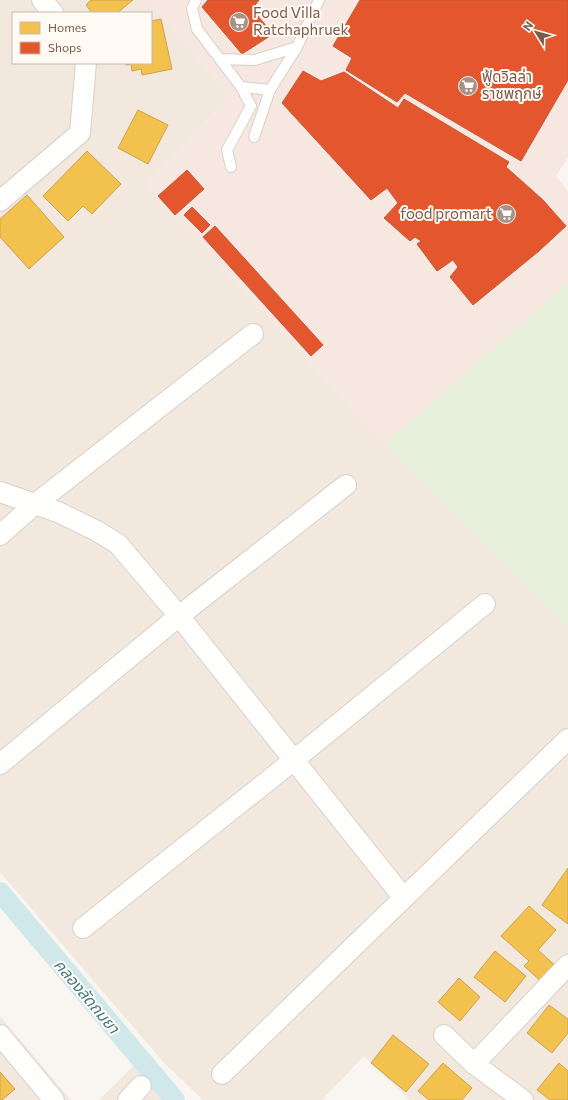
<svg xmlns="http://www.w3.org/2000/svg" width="568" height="1100" font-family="Commissioner,'Noto Sans Thai',sans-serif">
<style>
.residential{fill:#f2e8de;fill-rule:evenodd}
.commercial{fill:#f6e8e1}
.green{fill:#e7f0db}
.homes{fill:#f2c14e;stroke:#cea34e}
.shops{fill:#e4572e;stroke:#c45837}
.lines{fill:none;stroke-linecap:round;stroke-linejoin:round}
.canal{stroke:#d0e8ea;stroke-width:20}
.service-casing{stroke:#d7d1cb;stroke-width:12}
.minor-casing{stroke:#d7d1cb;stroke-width:22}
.service{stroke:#fefefd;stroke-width:10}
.minor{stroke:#fefefd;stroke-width:20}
.labels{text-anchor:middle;stroke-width:4;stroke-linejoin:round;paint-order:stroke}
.poi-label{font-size:15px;fill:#7a5c4d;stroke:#fffaf3;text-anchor:start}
.water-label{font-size:16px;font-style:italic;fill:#437c86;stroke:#fffaf3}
</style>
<rect width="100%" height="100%" fill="#f9f5f0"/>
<!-- residential -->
<path class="residential" d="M0,0H149L230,97L146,184L385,444L568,627V1100H409L364,1056L322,1100H203L166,1065L0,872ZM13,13H151V63H13Z
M0,1016L71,1100H0Z
M136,1064L176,1100H99Z"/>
<!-- commercial -->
<path class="commercial" d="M149,0H568V157L556,176L568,191V283L385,444L146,184L230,97Z"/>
<!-- green -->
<path class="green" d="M568,283V627L385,444Z"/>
<!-- homes -->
<path class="homes" d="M91,0H133L117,13H92L86,5Z
M161,19L172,69L142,75L141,69L132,71L131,64L126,65V63H151V21Z
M138,110L168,125L148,164L118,148Z
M87,151L121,184L92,214L83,206L68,221L43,196Z
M27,195L64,237L29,269L0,237V219Z
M568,868V924L542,905Z
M529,906L556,930L538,950L558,968L544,984L524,966L529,961L501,936Z
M495,951L526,976L505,1002L474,977Z
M459,978L480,997L460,1021L438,1002Z
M549,1005L568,1019V1033L552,1053L527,1033Z
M393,1035L429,1064L406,1092L371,1063Z
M443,1063L472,1088L462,1100H429L418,1091Z
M559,1063L568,1071V1100H550L537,1090Z
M0,1072L15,1089L2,1100H0Z"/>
<!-- shops -->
<path class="shops" d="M208,0H259L252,9L273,34L242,54L202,7Z
M360,0H568V80L521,161L405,93L397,102L346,70L352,58L333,46Z
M303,71L321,81L344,72L398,108L404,99L509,162L506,167L543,200L566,226L539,251L473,305L450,277L458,267L453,260L437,271L417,244L421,241L415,237L410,241L384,218L398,203L387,188L371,200L282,103Z
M187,170L204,189L175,215L158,196Z
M192,207L210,225L202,233L184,215Z
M215,226L323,345L311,356L203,237Z"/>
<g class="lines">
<!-- canal -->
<path class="canal" d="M0,892L175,1100"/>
<defs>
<path id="service" d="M196,0L192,8L197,29L241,87L251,106L227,150L231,167
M220,59L255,60L297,47
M241,87L270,90
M254,137L270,90L297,47L319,0"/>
<path id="minor" d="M42,0L53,13
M0,201L80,133L86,63
M0,492L58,512L97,531L118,544L179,616L403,897
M0,535L34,505L253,334
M0,764L179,616L346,485
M83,928L294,760L485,604
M0,1035L54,1100
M444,1035L474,1064L523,1100
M474,1064L568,965
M222,1074L568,739
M128,1100L141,1086"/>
</defs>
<!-- service casing -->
<use href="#service" class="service-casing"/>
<!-- minor casing -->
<use href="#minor" class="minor-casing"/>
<!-- service -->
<use href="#service" class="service"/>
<!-- minor -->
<use href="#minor" class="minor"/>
</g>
<!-- icons -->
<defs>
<symbol id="supermarket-disc" viewBox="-11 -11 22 22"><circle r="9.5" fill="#a69286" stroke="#fffaf3"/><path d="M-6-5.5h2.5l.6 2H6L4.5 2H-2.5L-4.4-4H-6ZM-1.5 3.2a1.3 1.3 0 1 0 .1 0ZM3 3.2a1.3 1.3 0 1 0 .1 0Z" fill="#fff"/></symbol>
</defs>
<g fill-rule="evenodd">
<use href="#supermarket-disc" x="228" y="11" width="22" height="22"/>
<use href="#supermarket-disc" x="457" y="75" width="22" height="22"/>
<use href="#supermarket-disc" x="495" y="203" width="22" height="22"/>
</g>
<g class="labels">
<!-- poi labels -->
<g class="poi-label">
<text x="253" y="18">Food Villa<tspan x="253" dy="17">Ratchaphruek</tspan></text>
<text x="482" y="82">ฟู้ดวิลล่า<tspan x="482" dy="17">ราชพฤกษ์</tspan></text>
<text x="492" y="219" text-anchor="end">food promart</text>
</g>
<!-- water labels -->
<g class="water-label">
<text transform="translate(87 996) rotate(50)" y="6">คลองลัดถมยา</text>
</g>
</g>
<!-- legend -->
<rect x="12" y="12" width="140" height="52" fill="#fffaf3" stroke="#cabbb1"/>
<rect x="20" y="22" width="20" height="12" fill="#f2c14e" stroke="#cabbb1"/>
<text x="48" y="32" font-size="12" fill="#7a5c4d">Homes</text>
<rect x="20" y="42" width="20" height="12" fill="#e4572e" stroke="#cabbb1"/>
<text x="48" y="52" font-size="12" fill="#7a5c4d">Shops</text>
<!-- north arrow -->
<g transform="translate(536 32) rotate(307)" stroke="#fffaf3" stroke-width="3" paint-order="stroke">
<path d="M0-3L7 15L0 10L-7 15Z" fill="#7a5c4d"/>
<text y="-6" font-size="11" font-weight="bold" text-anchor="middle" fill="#7a5c4d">N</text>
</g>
</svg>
